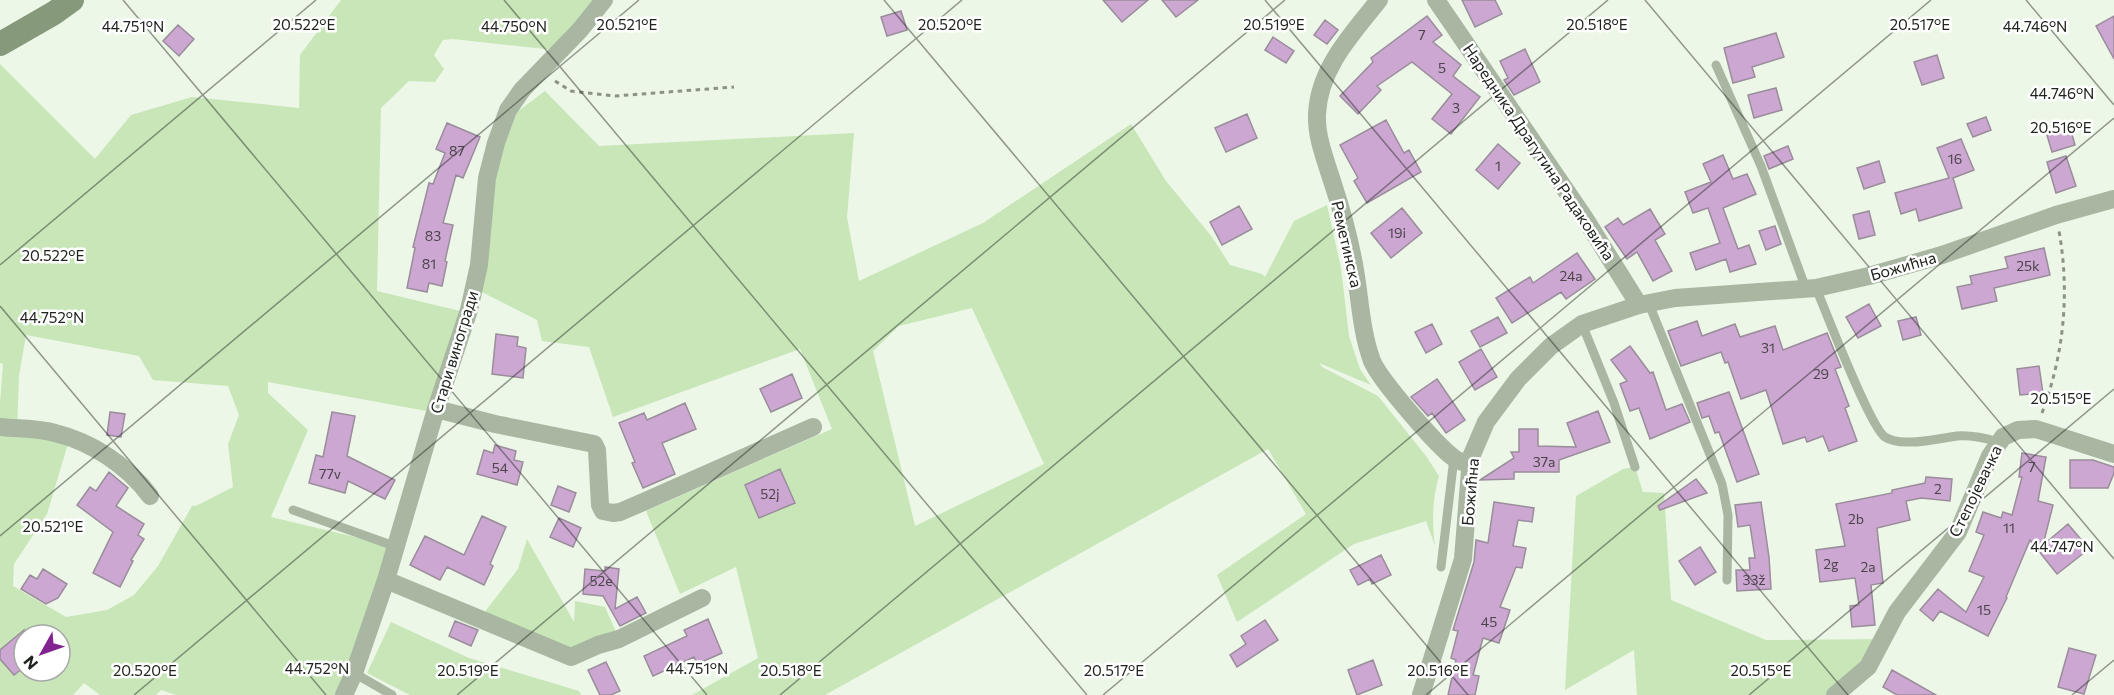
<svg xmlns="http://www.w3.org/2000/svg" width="2114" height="695" font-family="Commissioner,sans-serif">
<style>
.green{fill:#c8e6b8;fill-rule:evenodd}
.building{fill:#cca7d1;stroke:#9a8d9b;stroke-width:1.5}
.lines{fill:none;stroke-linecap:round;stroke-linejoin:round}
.path{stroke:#8b9388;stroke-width:3;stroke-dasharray:4.5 4.5;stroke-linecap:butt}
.lane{stroke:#a9b6a2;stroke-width:9}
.street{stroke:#a9b6a2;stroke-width:18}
.secondary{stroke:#86997b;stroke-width:24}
.ticks{fill:none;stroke:#20241e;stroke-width:1.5;stroke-opacity:0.45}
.labels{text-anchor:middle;stroke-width:5;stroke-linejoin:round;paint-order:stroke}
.number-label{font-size:14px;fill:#4b454b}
.street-label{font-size:16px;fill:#20241e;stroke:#fff}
.ticks-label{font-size:15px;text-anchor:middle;fill:#20241e;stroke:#fff;stroke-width:5;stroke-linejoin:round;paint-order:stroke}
</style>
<rect width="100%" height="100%" fill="#ecf7e7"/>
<!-- green -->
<path class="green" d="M341,0H596L555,50L453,39L443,40L434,55L444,69L435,82L409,81L381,108L377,291L460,311L432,412L268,382V393L308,430L271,517L397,547L344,695H176L161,690L156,695H100L84,683L73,695H0V404L3,364L0,363V64L95,159L131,115L192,97L299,108L300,55ZM26,335L139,356L153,380L228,386L239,415L228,444L233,487L198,505L192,506L158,566L134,595L107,610L66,617L13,586L14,564L47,514L70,437L17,428L19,376ZM24,635H60V671H24Z
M545,91L599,146L854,133L847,217L859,281L983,223L1131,124L1166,181L1212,237L1230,265L1262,274L1265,277L1294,221L1327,205L1341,268L1349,336L1360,369L1371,385L1319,363L1322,367L1378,396L1426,456L1439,476C1432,500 1432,521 1435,546L1426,521L1354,544L1237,622L1217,575L1306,514L1268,449L825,695H692L758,658L736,567L680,594L646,511L832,429L800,349L613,417L589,347L542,341L537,320L474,288L498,161L513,115ZM972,308L1044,464L915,526L873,351L899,326Z
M1635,467L1643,492L1664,493L1671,600L1766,640L1884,639L1835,695H1637L1634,650L1565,690L1576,496L1623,469Z
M527,539L574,622L575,601L605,607L619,639L577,656L484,613L518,569Z
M391,622L469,658L579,691L581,695H410L367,673Z"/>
<!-- building -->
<path class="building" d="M1103,0H1148L1122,22Z
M1162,0H1198L1176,17Z
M1462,0H1495L1502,14L1475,27Z
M901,11L907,30L887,36L881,17Z
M1427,16L1442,35L1433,42L1461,65L1453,76L1480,97L1451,134L1432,119L1452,94L1412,62L1377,86L1381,90L1358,114L1340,96L1373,62L1371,58Z
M2114,16V59L2096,26Z
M1325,20L1338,30L1327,44L1314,35Z
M178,25L194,39L179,56L163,41Z
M1776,33L1784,57L1752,67L1755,77L1733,83L1724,48Z
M1273,37L1294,51L1286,63L1265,50Z
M1525,49L1540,82L1514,95L1504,80L1508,78L1500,61Z
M1937,55L1944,78L1922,85L1914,62Z
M1776,88L1782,110L1754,118L1748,95Z
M1247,114L1257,138L1226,152L1215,128Z
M1986,117L1991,130L1973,137L1967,124Z
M1386,120L1404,153L1409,150L1421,172L1367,203L1354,181L1358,178L1340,145Z
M447,123L480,137L463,178L456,175L443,223L453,225L445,261L447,262L442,286L429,283L427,292L407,288L415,248L413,247L429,183L433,184L445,153L436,149Z
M2069,124L2075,145L2052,152L2046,132Z
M1961,139L1974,170L1953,178L1962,208L1919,221L1916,209L1901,214L1895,193L1949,178L1937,148Z
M1498,144L1520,163L1498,189L1476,170Z
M1788,146L1793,159L1769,169L1764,156Z
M1723,155L1733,179L1747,174L1756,194L1723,208L1738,249L1749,245L1756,264L1730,272L1726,259L1696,270L1690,253L1720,243L1708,208L1693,213L1685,192L1711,182L1703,164Z
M2066,156L2076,186L2056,193L2047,162Z
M1879,161L1885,182L1864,189L1857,168Z
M1239,206L1252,229L1222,245L1210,222Z
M1402,208L1422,233L1391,258L1371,233Z
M1650,209L1665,234L1655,240L1672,271L1653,281L1637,252L1627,259L1605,227L1618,218L1623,225Z
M1869,211L1875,235L1859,239L1853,215Z
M1775,226L1781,244L1766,250L1759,231Z
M2044,248L2050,275L1994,288L1997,301L1962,309L1957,287L1972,284L1970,276L2008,268L2005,257Z
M1577,253L1595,279L1566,299L1561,292L1512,323L1496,298L1530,277L1533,283Z
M1869,304L1881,326L1858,338L1846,317Z
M1498,317L1507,333L1480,347L1471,331Z
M1916,317L1921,335L1903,340L1898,321Z
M1697,321L1702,336L1735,324L1740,337L1775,326L1783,350L1827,333L1841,367L1835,369L1849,406L1845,408L1857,441L1829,451L1823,436L1807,442L1805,437L1783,444L1766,390L1741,399L1728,362L1725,363L1721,352L1681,366L1668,331Z
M1432,324L1442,344L1426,353L1415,332Z
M496,334L518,337L517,346L526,348L523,378L492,374Z
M1630,346L1650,373L1653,372L1666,410L1682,404L1690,422L1650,439L1639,408L1630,411L1620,384L1627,381L1611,360Z
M1481,349L1497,377L1475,390L1459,362Z
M2039,366L2043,393L2020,395L2017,369Z
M792,374L802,398L771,412L760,389Z
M1437,379L1465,420L1446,433L1432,413L1428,416L1411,397Z
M1729,392L1759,474L1737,482L1719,432L1715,433L1709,416L1702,418L1697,403Z
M685,403L696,429L662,443L675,474L643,488L632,463L635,462L619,423L644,413L647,420Z
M1598,411L1610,442L1559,460V472H1514V479L1480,480L1514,458L1511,452H1519V429H1538V446L1576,447L1567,423Z
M110,412L125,414L121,437L107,435Z
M332,412L355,416L347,456L395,480L385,499L348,481L345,493L309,483L316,455L323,457Z
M495,445L516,451L514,460L523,462L517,485L477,474L484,450L493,453Z
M2022,453L2046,457L2038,501L2053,505L2043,545L2068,524L2089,549L2057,574L2030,540L2006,597L2007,598L1988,636L1940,611L1933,621L1920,610L1938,589L1966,612L1984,577L1969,571L1984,535L1976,532L1983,512L2001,518L2003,512L2012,515L2022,477H2019Z
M2070,460H2093L2114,467V473L2108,488H2070Z
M780,469L795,503L759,518L745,485Z
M109,472L128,488L116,506L144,524L138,535L144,539L131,560L133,561L120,587L93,573L113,532L77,505L90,487L96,491Z
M1926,477L1952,479L1950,501L1921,498L1906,501L1910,520L1877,528L1883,583L1871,585L1875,625L1852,627L1850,606L1859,605L1855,578L1820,582L1816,550L1845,546L1836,504L1892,493V490L1925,483Z
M1696,479L1707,493L1660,510L1658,506Z
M558,486L576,493L569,512L551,505Z
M1494,502L1534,508L1532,522L1518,520L1513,546L1526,548L1522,568L1516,567L1500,607L1510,610L1499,643L1483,638L1473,675L1479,676L1475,695H1448L1456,660L1451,658L1458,631L1453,630L1474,562L1476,540L1488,543Z
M1761,502L1769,557L1771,589L1737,591L1736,570H1750L1749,558H1755L1750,525L1738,527L1735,505Z
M482,516L506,527L490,564L493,566L484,585L447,567L440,580L410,565L425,536L464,555Z
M559,518L581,528L573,547L550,537Z
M1700,547L1716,572L1695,585L1679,561Z
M1381,555L1391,575L1372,584L1370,579L1358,585L1350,570Z
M605,567L619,569L615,609L637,597L646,613L620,626L603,596L583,594L585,569L605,571Z
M43,569L67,584L58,598L46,604L21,589L30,575L37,579Z
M708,619L722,653L697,664L694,657L653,676L644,656L687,636L684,630Z
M1265,620L1278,640L1237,667L1230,655L1246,644L1241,636Z
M455,621L478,630L471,646L449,636Z
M24,630V667L14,675L0,659V650Z
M2069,648L2096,655L2084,694L2058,687Z
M1373,660L1382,685L1357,695L1348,670Z
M606,662L620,691L611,695H600L588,670Z
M1892,670L1936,695H1897L1883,687Z"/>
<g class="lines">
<!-- path -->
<path class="path" d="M555,81L571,91L615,96L734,87
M2042,413C2064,354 2070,293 2059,231"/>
<!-- lane -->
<path class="lane" d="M1716,65L1761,166L1806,289
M1816,288C1826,312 1870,427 1885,437C1891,441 1900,442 1907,442C1924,443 1941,438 1957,436C1971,435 1985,438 1998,442
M1649,304L1722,484L1728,515L1727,580
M1582,324L1614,403L1635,467
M293,510L397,547
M1441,567L1454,458
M354,673L392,695"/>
<!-- street -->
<path class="street" d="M1379,0C1352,34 1319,68 1317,114C1316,138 1326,161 1333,184C1341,208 1348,233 1353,259C1360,292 1360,329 1372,361C1380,380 1437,446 1454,458C1459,462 1465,463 1471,464
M1436,0L1584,217L1639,305
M436,409L495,424L594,444L597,450L600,505L603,511L613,513L620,512L641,503L813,427
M0,427C18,429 38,428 55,433C92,442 128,466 150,496
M386,580L571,657L598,645L619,639L702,598
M344,695L354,673L386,580L436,409L469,310L479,265L487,178L496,143L508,110L522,90L580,30L604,0
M1421,695L1463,559L1471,457L1486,422L1518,379L1551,346L1582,324L1639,305L1675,298L1816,288L1869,276L1942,255L2056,215L2114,199
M1835,695L1868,667L1897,612L1958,532L1990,456L2003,437L2018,430L2036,429L2114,454"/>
<!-- secondary -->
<path class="secondary" d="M0,44L54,13L72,0"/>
</g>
<!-- ticks -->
<path class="ticks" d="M123,0L707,695M504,0L1087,695M884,0L1468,695M1265,0L1848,695M1645,0L2114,559M2026,0L2114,105M0,265L316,0M0,306L326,695M0,536L639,0M134,695L962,0M457,695L1285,0M780,695L1608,0M1103,695L1931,0M1426,695L2114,118M1749,695L2114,389M2072,695L2114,660"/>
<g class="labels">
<!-- number labels -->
<g class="number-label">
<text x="1422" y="40">7</text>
<text x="1442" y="73">5</text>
<text x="1456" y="113">3</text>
<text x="457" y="156">87</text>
<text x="1955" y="164">16</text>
<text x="1498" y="171">1</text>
<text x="1397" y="238">19i</text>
<text x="433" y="241">83</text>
<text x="429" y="269">81</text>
<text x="2028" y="271">25k</text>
<text x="1571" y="281">24a</text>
<text x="1768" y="353">31</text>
<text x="1821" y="379">29</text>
<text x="1544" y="467">37a</text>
<text x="2032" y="472">7</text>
<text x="500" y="473">54</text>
<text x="330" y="479">77v</text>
<text x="1938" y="494">2</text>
<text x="770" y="499">52j</text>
<text x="1856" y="524">2b</text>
<text x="2009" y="533">11</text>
<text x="1831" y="569">2g</text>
<text x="1868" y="572">2a</text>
<text x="1754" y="585">33ž</text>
<text x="601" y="586">52e</text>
<text x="1984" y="615">15</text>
<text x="1489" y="627">45</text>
</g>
<!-- street labels -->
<g class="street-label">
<text transform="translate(1539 152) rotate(56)" y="6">Наредника Драгутина Радаковића</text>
<text transform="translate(1347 244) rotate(77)" y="6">Реметинска</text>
<text transform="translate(1903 266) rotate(-16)" y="6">Божићна</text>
<text transform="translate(454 352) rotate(-73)" y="6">Стари виногради</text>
<text transform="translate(1975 491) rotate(-64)" y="6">Степојевачка</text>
<text transform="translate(1470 492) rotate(-85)" y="6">Божићна</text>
</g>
</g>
<g class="ticks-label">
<text x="304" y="30">20.522°E</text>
<text x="627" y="30">20.521°E</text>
<text x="950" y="30">20.520°E</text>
<text x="1274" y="30">20.519°E</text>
<text x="1597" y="30">20.518°E</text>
<text x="1920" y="30">20.517°E</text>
<text x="2035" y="32">44.746°N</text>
<text x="133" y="32">44.751°N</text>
<text x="514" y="32">44.750°N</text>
<text x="2062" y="99">44.746°N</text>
<text x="2061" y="133">20.516°E</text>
<text x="53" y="261">20.522°E</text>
<text x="52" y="323">44.752°N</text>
<text x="2061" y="404">20.515°E</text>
<text x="53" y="532">20.521°E</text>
<text x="2062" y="552">44.747°N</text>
<text x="317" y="674">44.752°N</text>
<text x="697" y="674">44.751°N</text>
<text x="145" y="676">20.520°E</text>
<text x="468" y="676">20.519°E</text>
<text x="791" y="676">20.518°E</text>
<text x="1114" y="676">20.517°E</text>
<text x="1438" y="676">20.516°E</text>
<text x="1761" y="676">20.515°E</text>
</g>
<!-- north arrow -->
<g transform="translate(42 653) rotate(230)"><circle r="28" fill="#ffffff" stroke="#a6a7a5" stroke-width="1.5"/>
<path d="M0-4.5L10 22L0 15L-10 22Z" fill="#82248f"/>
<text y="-9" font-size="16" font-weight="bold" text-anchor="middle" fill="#20241e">N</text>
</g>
</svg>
